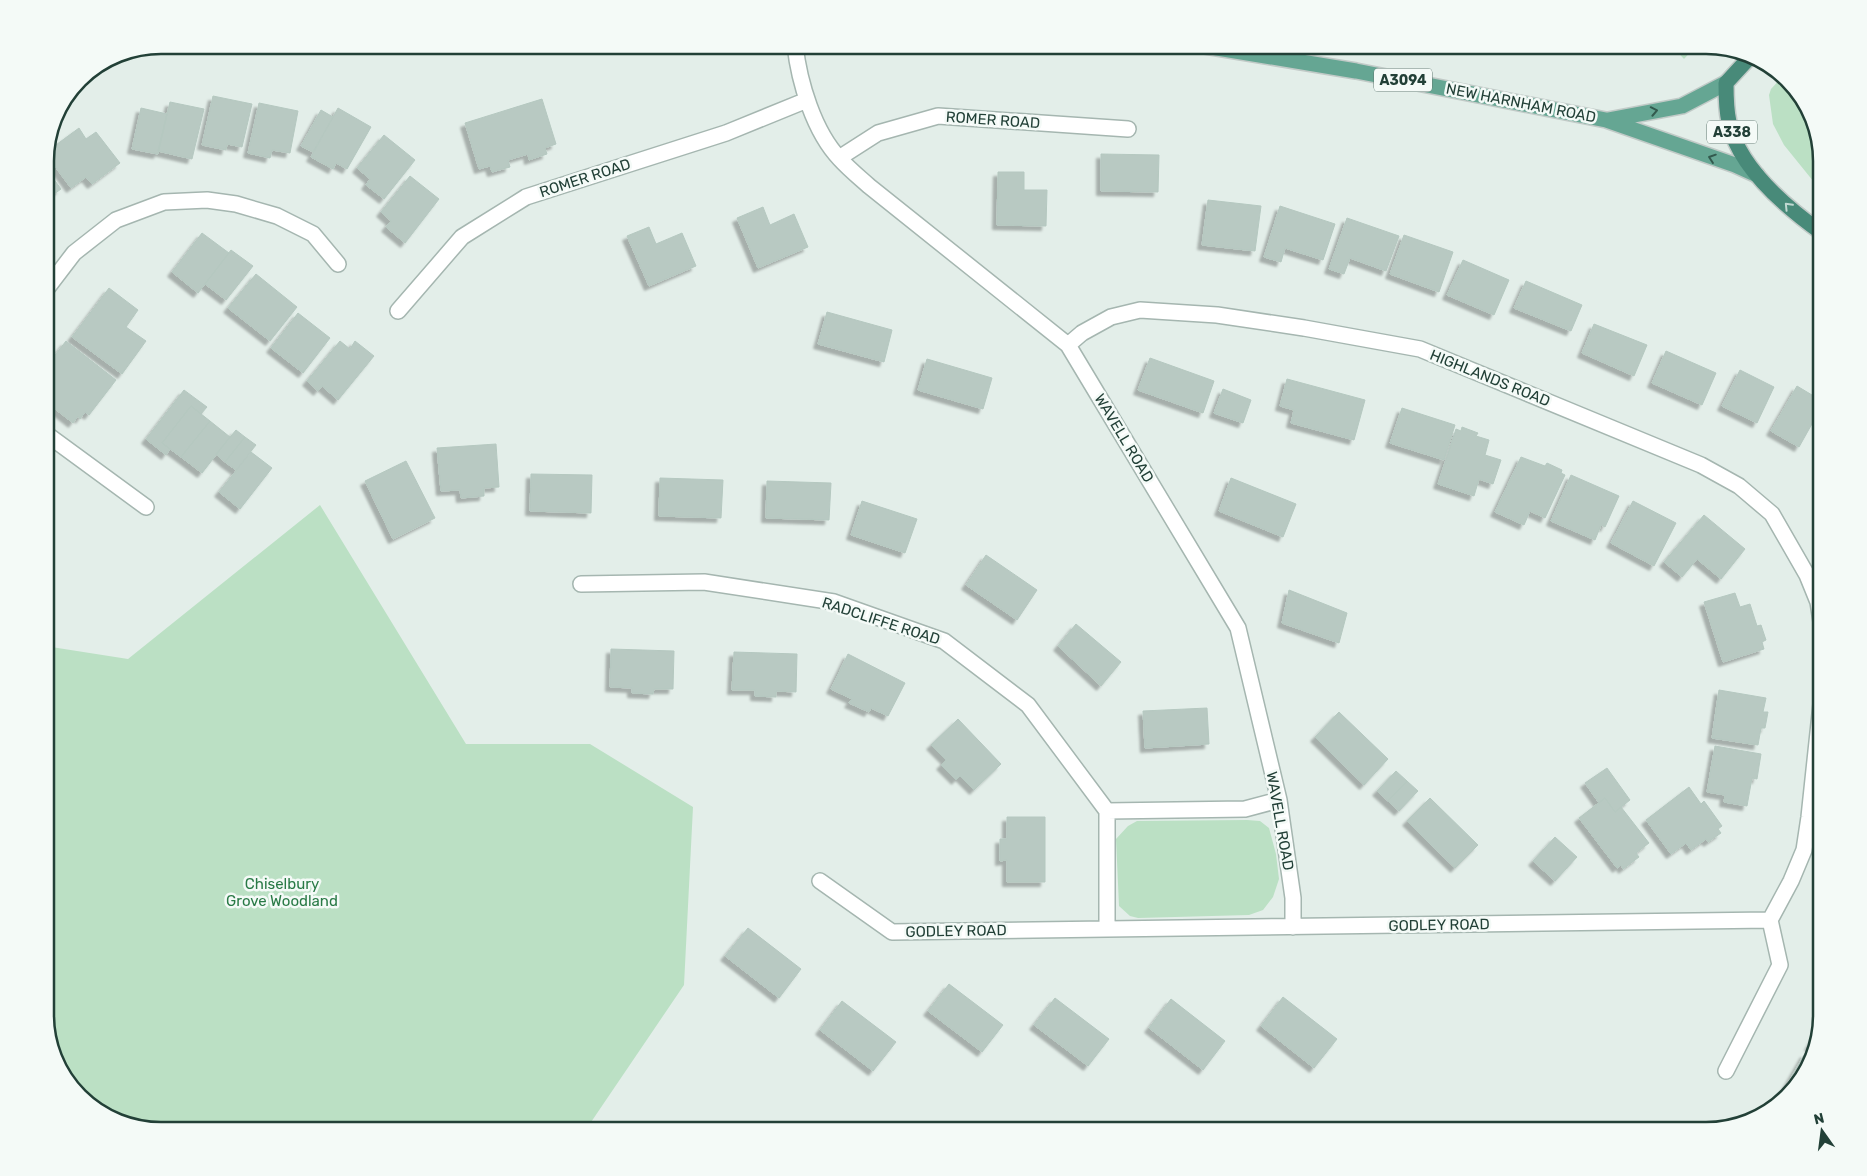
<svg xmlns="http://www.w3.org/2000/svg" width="1867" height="1176" font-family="Rubik,sans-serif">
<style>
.green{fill:#bbe0c4}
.building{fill:#b8c9c2;stroke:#b5c8c0;filter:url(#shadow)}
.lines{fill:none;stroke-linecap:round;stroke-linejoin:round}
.minor-casing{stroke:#a5b6b0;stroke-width:18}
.primary-casing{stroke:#c1cac7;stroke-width:18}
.trunk-casing{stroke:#c1cac7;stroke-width:18}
.minor{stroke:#fff;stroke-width:15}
.primary{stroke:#65a693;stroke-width:15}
.trunk{stroke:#488a79;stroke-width:15}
.oneway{stroke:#335a4e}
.oneway2{stroke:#c0d8d1}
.labels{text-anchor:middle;stroke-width:5;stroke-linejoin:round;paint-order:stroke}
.shield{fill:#f4faf7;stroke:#617871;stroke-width:1}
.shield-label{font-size:14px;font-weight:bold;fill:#224037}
.street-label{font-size:15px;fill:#224037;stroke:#f4faf7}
.park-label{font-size:15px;fill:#297a46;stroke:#f4faf7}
.rim{fill:none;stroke:#224037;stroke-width:2.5}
</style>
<defs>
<filter id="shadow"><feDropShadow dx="-4.5" dy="4.5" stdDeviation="1" flood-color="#0004"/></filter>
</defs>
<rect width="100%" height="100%" fill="#e3eee9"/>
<!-- green -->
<path class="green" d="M1671,45H1697L1684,59Z
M1782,77L1807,103L1822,160V192L1784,145L1773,124L1769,95L1771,89Z
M320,505L466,744H590L693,807L684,985L585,1131H161L97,1112L61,1073L45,1023V646L128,659Z
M1247,820L1260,821L1269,828L1276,854L1279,879L1273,897L1263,910L1249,915L1138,918L1130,916L1119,906L1116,839L1128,826L1137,821Z"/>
<!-- building -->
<path class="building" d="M213,96L252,104L242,147L227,144L226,150L202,145Z
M542,99L556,144L545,148L547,154L529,160L528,154L508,160L510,167L492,172L490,166L479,169L465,123Z
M170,102L204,109L192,159L158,151Z
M259,103L298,111L290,153L272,150L270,158L248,153Z
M141,108L167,114L158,154L132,149Z
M338,108L371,127L347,169L336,163L333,169L311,157Z
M321,110L333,117L313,152L301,146Z
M79,128L86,139L96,132L120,163L92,184L86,177L71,188L45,153Z
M384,135L415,160L384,199L366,185L370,179L357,168Z
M1101,154L1159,155L1158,192L1101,191Z
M45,167L61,189L50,197L53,201L45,207Z
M998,172H1024V190H1047L1046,226L997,225Z
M410,176L439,199L405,243L386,227L391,221L381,212Z
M1208,200L1261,206L1255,251L1202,245Z
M1280,206L1335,224L1323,260L1285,248L1281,262L1264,257Z
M763,207L770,225L794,214L808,247L758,268L737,218Z
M1347,218L1399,236L1386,271L1350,258L1344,274L1329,269Z
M649,227L656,244L682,233L696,266L649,286L627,236Z
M202,233L229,253L198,293L172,272Z
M1404,235L1453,252L1439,292L1390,274Z
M231,250L253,266L226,300L205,284Z
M1463,260L1509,280L1494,315L1447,295Z
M256,274L297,307L270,341L228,308Z
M1526,281L1582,305L1571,331L1514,308Z
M109,288L138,310L126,327L146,341L122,374L72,337Z
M827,312L892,330L884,362L818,344Z
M298,313L330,338L303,373L271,348Z
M1594,324L1647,345L1634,376L1582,353Z
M66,341L116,380L89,415L85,412L80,419L78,416L73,423L45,401V378L47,376L45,368Z
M340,341L350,349L355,341L374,356L338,400L322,386L318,391L307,381Z
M1666,351L1716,373L1702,405L1652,383Z
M1150,358L1214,381L1203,413L1138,390Z
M927,359L992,378L983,409L918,390Z
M1740,370L1774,387L1757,423L1722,406Z
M1287,379L1365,400L1354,440L1291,423L1294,410L1280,406Z
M1797,386L1822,401V406L1799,447L1771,431Z
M1223,389L1251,400L1243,423L1214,413Z
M184,390L207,407L201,414L191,406L162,443L170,449L166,455L146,439Z
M191,406L210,421L181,457L162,443Z
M1402,408L1455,425L1444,460L1390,443Z
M210,421L230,437L202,473L181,457Z
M1462,427L1478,433L1476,436L1489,440L1485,455L1501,460L1493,484L1479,479L1474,496L1438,484L1456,429L1461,431Z
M236,430L245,437L225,462L216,454Z
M245,437L256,445L236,470L225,462Z
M496,444L499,487L484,488V496L461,498L460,490L441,491L437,448Z
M251,452L272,468L240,509L219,492Z
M1521,457L1545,466L1547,463L1562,470L1561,473L1565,475L1545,518L1530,511L1524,525L1495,512Z
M406,461L435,518L393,539L365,481Z
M531,474L592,475L591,513L530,511Z
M1571,475L1619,496L1605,527L1601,525L1595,540L1551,521Z
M660,478L723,480L721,518L659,516Z
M1231,478L1296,504L1283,537L1219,511Z
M767,481L831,483L829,520L766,518Z
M862,501L917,519L905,553L851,535Z
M1633,501L1676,523L1654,566L1611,543Z
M1704,515L1745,549L1721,579L1697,559L1682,577L1664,562Z
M986,555L1037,590L1017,620L966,585Z
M1289,590L1347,613L1339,643L1282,623Z
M1735,593L1740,607L1750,604L1757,626L1761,625L1766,640L1762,642L1764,649L1723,662L1704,602Z
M1076,624L1121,662L1101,686L1058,646Z
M611,649L674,651L673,689H654L653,694L632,693V688L610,687Z
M734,652L797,654L796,692L776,691V697L755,696V690H732Z
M848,654L905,683L888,716L871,708L869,712L849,703L852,699L831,689Z
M1719,690L1766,698L1763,712H1768L1765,728H1761L1758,745L1712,738Z
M1207,708L1209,744L1145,748L1143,711Z
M1339,712L1388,759L1364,785L1315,737Z
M958,719L1001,764L974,790L960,776L956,780L941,765L946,760L931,745Z
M1715,746L1761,754L1757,779L1752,778L1747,806L1724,802L1725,795L1707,792Z
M1607,768L1630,800L1615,812L1605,798L1599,803L1585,783Z
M1396,771L1407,781L1388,801L1377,791Z
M1407,781L1418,791L1399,811L1388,801Z
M1689,787L1701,804L1704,801L1722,826L1718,829L1721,833L1708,842L1706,839L1691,850L1686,843L1671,854L1646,820Z
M1430,798L1478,845L1455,868L1407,821Z
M1605,798L1615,812L1621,807L1649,843L1636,853L1639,857L1623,869L1621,865L1617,868L1579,818Z
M1007,817H1045V882H1007V860L1000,861V839H1007Z
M1555,837L1577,857L1555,881L1533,861Z
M748,928L801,969L779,998L725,956Z
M949,984L1003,1025L982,1052L928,1011Z
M1283,997L1337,1039L1314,1068L1261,1026Z
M1055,998L1109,1039L1088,1066L1034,1025Z
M1171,999L1225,1041L1203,1070L1149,1028Z
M842,1001L896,1042L873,1071L820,1030Z
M1817,1033L1812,1048L1809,1046Z
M1805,1053L1810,1056L1803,1079L1776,1104Z"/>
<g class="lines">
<defs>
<path id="minor" d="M795,45C799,82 814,132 840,159C849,169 859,177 869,186L1068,345L1238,628L1279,800L1293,898V927
M839,158L878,133L938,116L1128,129
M45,291L74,253L116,220L164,202L207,200L236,204L277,216L313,234L338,264
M398,311L462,237L526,197L726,133L807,100
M1068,345L1082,333L1111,317L1140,310L1217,315L1304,328L1420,349L1701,465L1739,486L1772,514L1807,575L1818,602L1822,628
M45,433L146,507
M581,584L704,582L834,602L944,641L1028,705L1107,811
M820,881L892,932L1770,920
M1107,928V811L1245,809L1279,800
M1726,1071L1780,965L1770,920L1791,881L1804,850L1809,817L1822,695"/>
<path id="primary" d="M1199,45L1356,71L1606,120L1735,165L1757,175
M1608,120L1682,106L1726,83"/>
<path id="trunk" d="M1749,58L1726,83C1726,96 1726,109 1729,122C1738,167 1787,208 1822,233"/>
</defs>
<!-- minor casing -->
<use href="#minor" class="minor-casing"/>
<!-- primary casing -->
<use href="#primary" class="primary-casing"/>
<!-- trunk casing -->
<use href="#trunk" class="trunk-casing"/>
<!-- minor -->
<use href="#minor" class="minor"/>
<!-- primary -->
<use href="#primary" class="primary"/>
<!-- trunk -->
<use href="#trunk" class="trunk"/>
</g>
<!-- one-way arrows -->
<defs><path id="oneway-chevron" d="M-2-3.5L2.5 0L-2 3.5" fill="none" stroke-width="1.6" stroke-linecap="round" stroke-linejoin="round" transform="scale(1.25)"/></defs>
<g class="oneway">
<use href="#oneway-chevron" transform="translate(1654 111) rotate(-11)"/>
<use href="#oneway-chevron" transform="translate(1712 158) rotate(-161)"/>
</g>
<use class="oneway2" href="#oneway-chevron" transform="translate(1788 206) rotate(-134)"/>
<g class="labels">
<!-- shield labels -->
<g class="shield">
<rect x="1374" y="68.5" width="58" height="23" rx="4"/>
<rect x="1707" y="120.5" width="50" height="23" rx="4"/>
</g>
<g class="shield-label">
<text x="1403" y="85">A3094</text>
<text x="1732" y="137">A338</text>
</g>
<!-- street labels -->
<g class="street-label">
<text transform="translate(1521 103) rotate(11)" y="5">NEW HARNHAM ROAD</text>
<text transform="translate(993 120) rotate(4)" y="5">ROMER ROAD</text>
<text transform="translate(585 178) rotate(-18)" y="5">ROMER ROAD</text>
<text transform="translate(1490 378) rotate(22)" y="5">HIGHLANDS ROAD</text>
<text transform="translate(1124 438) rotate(59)" y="5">WAVELL ROAD</text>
<text transform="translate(881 621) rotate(18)" y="5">RADCLIFFE ROAD</text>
<text transform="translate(1280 821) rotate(80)" y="5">WAVELL ROAD</text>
<text transform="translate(1439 925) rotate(-1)" y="5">GODLEY ROAD</text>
<text transform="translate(956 931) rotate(-1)" y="5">GODLEY ROAD</text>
</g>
<!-- park labels -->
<g class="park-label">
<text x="282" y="889">Chiselbury<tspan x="282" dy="17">Grove Woodland</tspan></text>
</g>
</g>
<!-- crop -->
<path d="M0 0H1867V1176H0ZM161 54H1706A107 107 0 0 1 1813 161V1015A107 107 0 0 1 1706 1122H161A107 107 0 0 1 54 1015V161A107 107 0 0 1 161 54Z" fill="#f4faf7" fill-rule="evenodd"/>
<path class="rim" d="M161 54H1706A107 107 0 0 1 1813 161V1015A107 107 0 0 1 1706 1122H161A107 107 0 0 1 54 1015V161A107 107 0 0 1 161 54Z"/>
<!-- north arrow -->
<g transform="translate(1822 1131) rotate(346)" stroke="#f4faf7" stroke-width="4" paint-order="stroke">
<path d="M0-4L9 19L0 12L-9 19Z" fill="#224037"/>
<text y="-8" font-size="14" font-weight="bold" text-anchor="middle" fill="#224037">N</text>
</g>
</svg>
